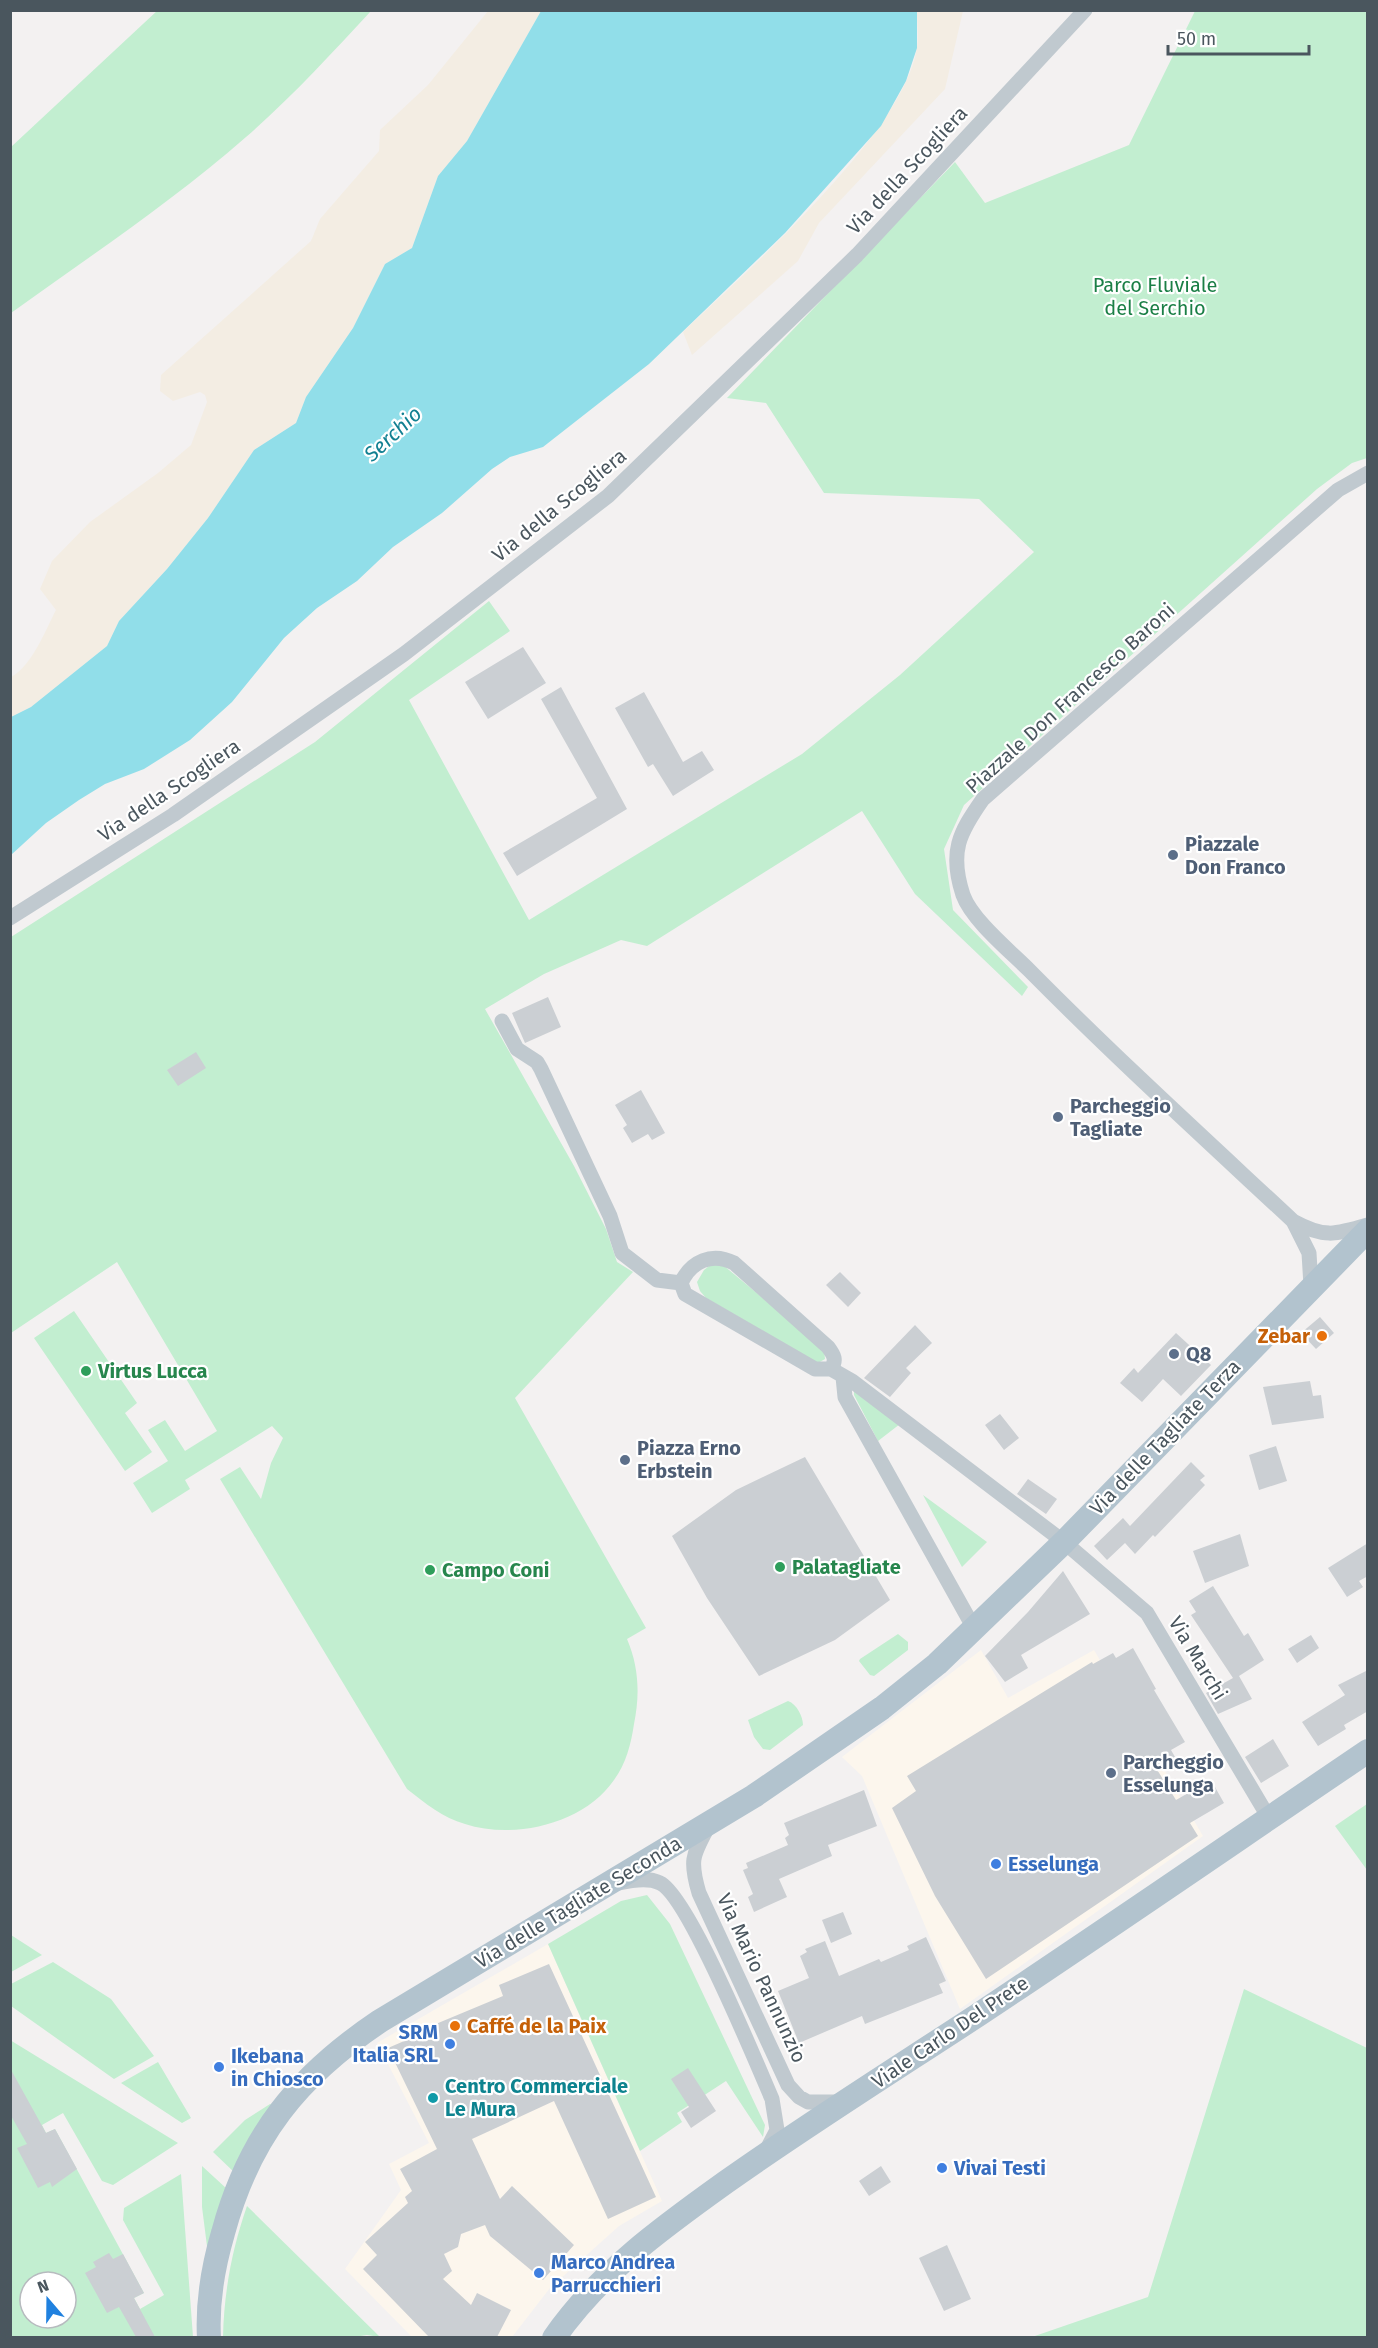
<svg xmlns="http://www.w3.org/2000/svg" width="1378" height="2348" font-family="'Fira Sans',sans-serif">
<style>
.commercial{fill:#fcf6ed}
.green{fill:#c2eed0;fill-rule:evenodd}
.sand{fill:#f3ede3}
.water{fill:#91dee9}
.building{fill:#cbcfd3}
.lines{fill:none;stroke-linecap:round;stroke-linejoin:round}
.street{stroke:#c0c9cf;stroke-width:15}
.primary{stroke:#b2c3ce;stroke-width:24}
.service-dot{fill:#5c6f8a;stroke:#fff;stroke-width:2}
.food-dot{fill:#e8710a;stroke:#fff;stroke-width:2}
.leisure-dot{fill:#2e9e5b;stroke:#fff;stroke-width:2}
.shop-dot{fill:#3f7fe0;stroke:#fff;stroke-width:2}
.culture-dot{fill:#0f9aa8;stroke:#fff;stroke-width:2}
.labels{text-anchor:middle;stroke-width:4.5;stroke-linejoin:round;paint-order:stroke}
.street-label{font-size:20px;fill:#4a565e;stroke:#fff}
.park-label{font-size:20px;fill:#1b7f46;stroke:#fff}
.service-label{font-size:20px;font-weight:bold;fill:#4e5e75;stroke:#fff;text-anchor:start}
.food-label{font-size:20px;font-weight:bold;fill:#c56008;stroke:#fff;text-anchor:end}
.leisure-label{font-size:20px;font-weight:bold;fill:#27864d;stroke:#fff;text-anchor:start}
.shop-label{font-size:20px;font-weight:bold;fill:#366cbe;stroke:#fff;text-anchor:start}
.culture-label{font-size:20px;font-weight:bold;fill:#0d838f;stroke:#fff;text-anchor:start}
.water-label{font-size:21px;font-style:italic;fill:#128092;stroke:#fff}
</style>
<rect width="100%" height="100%" fill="#f3f1f1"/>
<!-- commercial -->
<path class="commercial" d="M981,1650L1008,1698L1094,1650L1203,1836L960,2009L862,1776L842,1757Z
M548,1944L662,2201L619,2226L550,2288L512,2337H412L345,2269L401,2190L389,2164L429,2143L377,2043Z"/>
<!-- green -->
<path class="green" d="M158,10L371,11C331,54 291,98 246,137C172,202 90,256 11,313V147Z
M1195,11H1367V458L1352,463L1317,489L964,805L944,849L953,910L1028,987L1022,996L915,894L862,811L647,946L621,940L544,974L485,1009L574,1166L606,1229L617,1262L633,1272L515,1398L646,1628L627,1639C639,1667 640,1695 634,1724C631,1744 626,1764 614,1780C584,1824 514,1840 465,1824C443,1818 425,1803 407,1789L220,1479L240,1467L261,1499L271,1463L283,1438L272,1426L185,1480L190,1489L152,1513L133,1483L168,1461L148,1430L165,1420L185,1451L217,1431L117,1262L11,1333V937L315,742L489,601L510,631L409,700L529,920L802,754L900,675L1034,552L979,499L824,493L766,403L727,398L955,162L985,203L1129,145Z
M713,1263L723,1265L824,1349L825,1359L818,1363L706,1298L700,1291L697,1282L704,1270Z
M74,1311L137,1403L125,1413L152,1452L125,1471L34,1338Z
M854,1390L900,1424L878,1441L854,1395Z
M923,1495L987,1542L962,1567Z
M898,1634L908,1642V1650L874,1676L870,1675L859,1661L860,1659Z
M788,1701C797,1704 803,1717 803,1725L770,1750L763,1749L754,1737L748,1720Z
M1367,1804V1870L1335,1826Z
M647,1895L670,1924L765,2125L763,2137L726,2081L677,2113L682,2122L640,2151L548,1944L621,1901Z
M11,1935L42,1955L11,1972Z
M53,1962L111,1999L154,2056L114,2079L11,2006V1984Z
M1244,1989L1367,2048V2337H1032L1148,2297Z
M10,2040L178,2143L113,2185L102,2181L63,2113L42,2125L46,2133L55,2129L144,2293L134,2298L140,2309L164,2295L123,2220L124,2208L181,2174L193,2337H11ZM30,2282H66V2318H30Z
M158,2062L191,2118L182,2123L121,2083Z
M270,2104L274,2106L235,2173L213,2152L245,2120Z
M202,2166L227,2189L208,2254L202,2207Z
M247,2206L380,2337L367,2335L348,2338L223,2337C224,2292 232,2249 247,2206Z"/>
<!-- sand -->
<path class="sand" d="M488,11H541L467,141L438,176L412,248L385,264L353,328L306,397L296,423L254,450L208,518L167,569L119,621L107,646L31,707L11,717V677C32,666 45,631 56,610L40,589L52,561L90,522L158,473L191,445L207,402L205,395L200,392L173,401L160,391L161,375L311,241L320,219L379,151L380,130L428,85Z
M917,11H963L945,89L819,223L798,261L692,355L683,332C746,272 906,131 917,47C919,36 917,22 917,11Z"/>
<!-- water -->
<path class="water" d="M541,11H917V48L906,81L881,126L785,233L649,364L543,447L510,457L492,469L442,513L393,547L357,581L317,608L284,638L232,702L190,740L144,769L105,784L79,800L46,823L11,855V717L31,707L107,646L119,621L167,569L208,518L254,450L296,423L306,397L353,328L385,264L412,248L438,176L467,141Z"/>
<!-- building -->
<path class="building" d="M523,647L546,683L488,719L465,682Z
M561,687L627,809L517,876L503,853L597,798L541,699Z
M644,692L683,762L702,751L714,770L673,796L653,764L648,767L615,708Z
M548,997L561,1027L525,1043L512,1013Z
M196,1052L206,1068L178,1086L167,1070Z
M641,1090L665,1133L652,1140L648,1134L632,1143L623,1128L627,1125L615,1105Z
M840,1272L861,1293L848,1307L826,1285Z
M1320,1317L1334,1333L1316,1349L1301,1333Z
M915,1325L932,1343L906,1368L911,1373L890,1397L864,1378Z
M1176,1333L1211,1365L1181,1396L1163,1379L1142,1402L1120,1383L1134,1368L1138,1373Z
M1310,1381L1313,1396L1321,1395L1324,1418L1272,1425L1263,1387Z
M1000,1414L1019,1438L1004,1450L985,1425Z
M1276,1446L1287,1481L1259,1490L1249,1455Z
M805,1457L890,1600L835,1640L759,1676L707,1598L672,1536L736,1490Z
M1191,1462L1205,1476L1200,1480L1205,1485L1155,1537L1153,1535L1135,1554L1125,1543L1107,1560L1094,1546L1123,1518L1130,1526Z
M1028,1479L1057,1499L1046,1514L1017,1494Z
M1240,1534L1249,1566L1205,1583L1193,1551Z
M1368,1543V1576L1359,1581L1363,1587L1347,1597L1328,1568Z
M1063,1571L1090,1614L1021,1655L1028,1668L1005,1682L985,1656L1028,1612Z
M1213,1586L1244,1636L1248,1633L1264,1660L1239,1676L1252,1699L1218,1714L1206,1693L1233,1678L1191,1615L1196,1612L1189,1601Z
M1311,1635L1319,1648L1297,1663L1288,1649Z
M1133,1648L1156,1689L1154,1690L1185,1742L1171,1750L1175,1757L1156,1768L1176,1800L1211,1780L1224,1803L1190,1823L1198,1836L986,1979L935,1896L892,1808L916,1791L907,1776L1092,1662L1093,1664L1113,1653L1116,1658Z
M1368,1670V1711L1344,1725L1346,1729L1318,1746L1302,1722L1345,1695L1338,1685Z
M1273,1739L1289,1766L1261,1783L1245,1757Z
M864,1790L877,1826L828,1845L832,1856L779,1879L787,1897L754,1912L748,1897L753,1894L743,1870L748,1868L746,1863L788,1845L785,1838L789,1835L784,1823Z
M843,1912L852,1934L831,1943L822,1920Z
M926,1937L946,1981L939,1984L943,1993L865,2024L862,2016L799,2043L778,1991L809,1978L800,1956L807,1952L805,1949L825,1941L839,1976L879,1959L881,1962L909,1950L907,1946Z
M549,1964L656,2197L608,2219L554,2101L472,2139L500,2199L512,2186L574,2245L543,2280L490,2236L485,2225L461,2234L458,2247L444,2254L452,2271L443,2279L471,2305L477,2293L511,2310L497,2337H429L363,2269L377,2255L365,2242L408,2203L405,2197L412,2191L400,2169L437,2149L388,2048L432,2029L431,2026L503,1996L499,1985Z
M10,2068L46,2133L55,2129L77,2169L52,2187L50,2182L38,2188L17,2148L27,2144L10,2114Z
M688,2068L716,2111L691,2128L681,2112L689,2107L671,2079Z
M881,2166L891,2182L869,2196L859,2181Z
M947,2245L971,2299L944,2311L919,2258Z
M109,2253L113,2259L123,2254L144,2293L134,2298L155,2337H136L119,2307L107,2313L85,2273L96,2267L93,2262Z"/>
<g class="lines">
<!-- street -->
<path class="street" d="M10,918L173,815L404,654L608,496L857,255L1085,10
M502,1021L517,1049L537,1062L541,1069L610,1216L622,1253L657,1280L681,1283
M1293,1221C1324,1238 1334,1235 1368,1225
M681,1283C691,1261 712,1252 734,1263L828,1347C834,1355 837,1360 831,1369L852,1381L1064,1542L1147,1613L1269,1818
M681,1283L685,1294L815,1369H831
M1311,1286L1309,1253L1293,1221C1204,1138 1114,1056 1029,970C1010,951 972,920 963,895C949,852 959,833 983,799L1338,490L1368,473
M843,1377L845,1397L975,1630
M709,1825C693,1855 689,1859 699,1893L788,2085L799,2097L808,2102H839
M619,1883C632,1880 648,1877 660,1883C688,1896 756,2062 772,2099L777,2130L766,2151"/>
<!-- primary -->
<path class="primary" d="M209,2338C207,2302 213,2267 223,2233C249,2136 298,2076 380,2021L754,1796L882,1708L937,1664L1064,1542L1368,1230
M554,2338C599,2273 663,2227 726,2182C808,2124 894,2070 978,2015C1109,1928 1238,1839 1368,1751"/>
</g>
<!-- markers -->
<g class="service-dot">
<circle cx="1173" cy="855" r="6"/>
<circle cx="1058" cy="1117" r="6"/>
<circle cx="1174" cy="1354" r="6"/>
<circle cx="625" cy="1460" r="6"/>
<circle cx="1111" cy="1773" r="6"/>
</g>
<g class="food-dot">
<circle cx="1322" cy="1336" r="6"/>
<circle cx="455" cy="2026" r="6"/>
</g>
<g class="leisure-dot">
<circle cx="86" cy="1371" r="6"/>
<circle cx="780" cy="1567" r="6"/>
<circle cx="430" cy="1570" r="6"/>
</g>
<g class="shop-dot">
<circle cx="996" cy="1864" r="6"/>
<circle cx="450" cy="2044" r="6"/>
<circle cx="219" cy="2067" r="6"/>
<circle cx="942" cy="2168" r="6"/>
<circle cx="539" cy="2273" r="6"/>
</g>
<circle class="culture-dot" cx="433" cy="2098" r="6"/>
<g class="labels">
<!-- street labels -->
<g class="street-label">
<text transform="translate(907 170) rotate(-47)" y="7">Via della Scogliera</text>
<text transform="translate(559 505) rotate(-39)" y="7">Via della Scogliera</text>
<text transform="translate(1070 698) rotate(-42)" y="7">Piazzale Don Francesco Baroni</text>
<text transform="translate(169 790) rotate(-34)" y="7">Via della Scogliera</text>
<text transform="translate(1165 1437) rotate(-46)" y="7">Via delle Tagliate Terza</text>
<text transform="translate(1198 1658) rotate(59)" y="7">Via Marchi</text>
<text transform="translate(578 1902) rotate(-31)" y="7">Via delle Tagliate Seconda</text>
<text transform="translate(762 1978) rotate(65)" y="7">Via Mario Pannunzio</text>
<text transform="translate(950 2032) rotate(-34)" y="7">Viale Carlo Del Prete</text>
</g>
<!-- park labels -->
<g class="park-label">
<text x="1155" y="292">Parco Fluviale<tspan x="1155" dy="23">del Serchio</tspan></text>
</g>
<!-- service labels -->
<g class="service-label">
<text x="1185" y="851">Piazzale<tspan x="1185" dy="23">Don Franco</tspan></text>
<text x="1070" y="1113">Parcheggio<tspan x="1070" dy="23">Tagliate</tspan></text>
<text x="1186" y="1361">Q8</text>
<text x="637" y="1455">Piazza Erno<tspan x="637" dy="23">Erbstein</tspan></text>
<text x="1123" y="1769">Parcheggio<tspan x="1123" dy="23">Esselunga</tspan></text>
</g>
<!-- food labels -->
<g class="food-label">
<text x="1310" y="1343">Zebar</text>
<text x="467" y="2033" text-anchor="start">Caffé de la Paix</text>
</g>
<!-- leisure labels -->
<g class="leisure-label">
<text x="98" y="1378">Virtus Lucca</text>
<text x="792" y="1574">Palatagliate</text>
<text x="442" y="1577">Campo Coni</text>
</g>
<!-- shop labels -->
<g class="shop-label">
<text x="1008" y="1871">Esselunga</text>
<text x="438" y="2039" text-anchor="end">SRM<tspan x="438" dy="23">Italia SRL</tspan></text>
<text x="231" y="2063">Ikebana<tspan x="231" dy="23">in Chiosco</tspan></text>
<text x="954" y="2175">Vivai Testi</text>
<text x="551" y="2269">Marco Andrea<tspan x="551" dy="23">Parrucchieri</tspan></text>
</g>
<!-- culture labels -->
<g class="culture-label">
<text x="445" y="2093">Centro Commerciale<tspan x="445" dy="23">Le Mura</tspan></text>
</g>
<!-- water labels -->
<g class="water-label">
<text transform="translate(393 434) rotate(-43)" y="7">Serchio</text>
</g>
</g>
<!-- border -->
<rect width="1378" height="2348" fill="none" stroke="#4a565e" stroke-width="24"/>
<!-- north arrow -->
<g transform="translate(48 2300) rotate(340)"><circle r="28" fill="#ffffff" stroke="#b7bbbf" stroke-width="1.5"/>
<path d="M0-4.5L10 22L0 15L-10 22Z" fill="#2081df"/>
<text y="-9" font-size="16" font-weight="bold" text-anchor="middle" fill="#4a565e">N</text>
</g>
<!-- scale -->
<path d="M1168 45v9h141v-9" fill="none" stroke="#4a565e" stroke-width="3"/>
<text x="1177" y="45" font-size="18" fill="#4a565e" stroke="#ffffff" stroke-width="4.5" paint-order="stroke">50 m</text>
</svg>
